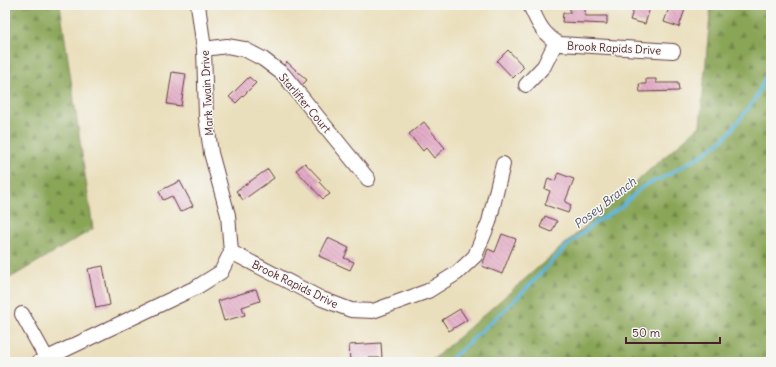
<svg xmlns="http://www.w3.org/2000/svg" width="776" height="367" font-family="Delius,sans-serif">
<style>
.forest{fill:url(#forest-firs);stroke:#6a6241}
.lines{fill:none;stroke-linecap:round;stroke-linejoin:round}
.stream{stroke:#5ab3d8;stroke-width:3.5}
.building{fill:url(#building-back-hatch)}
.minor-casing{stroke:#623c41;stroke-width:16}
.minor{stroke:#fff;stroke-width:14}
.labels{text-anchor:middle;stroke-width:3;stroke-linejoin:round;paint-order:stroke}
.street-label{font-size:11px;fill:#4a1f2b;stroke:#f6f6f2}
.water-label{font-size:12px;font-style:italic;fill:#505368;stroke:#f6f6f2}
</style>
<defs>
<pattern id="forest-firs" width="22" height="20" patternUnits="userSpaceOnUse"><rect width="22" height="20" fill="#89a557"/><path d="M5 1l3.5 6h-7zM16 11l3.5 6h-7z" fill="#728648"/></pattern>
<pattern id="building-back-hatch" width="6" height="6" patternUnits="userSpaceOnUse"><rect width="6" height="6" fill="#e4acc7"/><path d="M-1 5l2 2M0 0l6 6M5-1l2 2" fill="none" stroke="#bb8ba2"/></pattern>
</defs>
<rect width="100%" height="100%" fill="#f6f6f2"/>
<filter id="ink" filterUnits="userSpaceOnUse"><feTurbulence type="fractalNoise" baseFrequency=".025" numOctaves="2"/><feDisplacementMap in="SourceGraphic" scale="8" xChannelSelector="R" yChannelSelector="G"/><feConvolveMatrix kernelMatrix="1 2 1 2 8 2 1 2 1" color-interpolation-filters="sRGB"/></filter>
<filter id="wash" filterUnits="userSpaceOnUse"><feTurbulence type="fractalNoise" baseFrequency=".012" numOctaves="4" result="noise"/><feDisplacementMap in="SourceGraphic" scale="16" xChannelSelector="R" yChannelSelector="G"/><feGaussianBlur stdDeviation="0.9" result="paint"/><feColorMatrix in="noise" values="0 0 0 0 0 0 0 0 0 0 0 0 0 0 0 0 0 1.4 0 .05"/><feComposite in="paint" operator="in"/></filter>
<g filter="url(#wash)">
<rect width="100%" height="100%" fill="#eadfbc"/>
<!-- forest -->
<path class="forest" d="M5,5H60L93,229L5,281Z
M711,5H771V356L764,362H430L700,126Z"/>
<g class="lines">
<!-- stream -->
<path class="stream" d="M448,362L521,294L569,244L595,223L621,207L643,186L664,177L705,153L727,136L754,101L771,65"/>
</g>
<g id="blocks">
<!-- building -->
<path class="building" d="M635,5H651L645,24L630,20Z
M670,5L686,6L679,27L664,22Z
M570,7H585V16H607V24L562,22L563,13H570Z
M508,50L524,67L513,78L497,61Z
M287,62L307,80L301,86L281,69Z
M172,72L186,74L181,106L167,104Z
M249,77L256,83L236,103L229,97Z
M646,79H656V83H678L679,91L640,92L639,84H646Z
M424,122L445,148L434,158L426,148L423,151L409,134Z
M305,163L321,180L319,182L330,194L323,199L296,170Z
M268,169L274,178L243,200L236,191Z
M558,173L574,179L565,202L571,205L568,213L545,205L550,191L545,189L548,178L555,181Z
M180,181L193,206L180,212L172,196L163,200L159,191Z
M545,216L557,221L552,232L540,227Z
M502,234L516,239L502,274L482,266L488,249L495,252Z
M328,238L349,248L344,258L354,262L350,270L319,256Z
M103,266L110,305L96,308L88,269Z
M256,289L260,301L242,307L245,315L224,321L218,301Z
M460,309L467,320L449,331L442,320Z
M381,343L382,358H367V362H350L349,345Z"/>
</g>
</g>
<g filter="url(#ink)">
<use href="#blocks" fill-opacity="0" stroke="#623c41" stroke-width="1"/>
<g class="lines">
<defs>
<path id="minor" d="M530,5C537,21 543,36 560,44L673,51
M204,49L227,46L244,49L263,59L283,74L368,179
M526,85L544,66L556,42
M231,252L322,299L351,310L373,311L428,291L457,273L475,256L489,222L503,164
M22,314L47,359
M39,362L197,287L221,272L231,252L228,215L211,153L206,117L204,49L198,5"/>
</defs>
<!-- minor casing -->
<use href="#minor" class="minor-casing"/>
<!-- minor -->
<use href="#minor" class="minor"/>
</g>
</g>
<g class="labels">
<!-- street labels -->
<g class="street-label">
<text transform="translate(614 48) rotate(3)" y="4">Brook Rapids Drive</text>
<text transform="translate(207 93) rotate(-93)" y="4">Mark Twain Drive</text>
<text transform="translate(305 103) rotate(50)" y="4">Starlifter Court</text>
<text transform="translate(295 284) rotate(26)" y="4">Brook Rapids Drive</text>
</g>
<!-- water labels -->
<g class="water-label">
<text transform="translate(605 203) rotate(-38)" y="4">Posey Branch</text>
</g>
</g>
<!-- margin -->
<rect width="776" height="367" fill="none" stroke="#f6f6f2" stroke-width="20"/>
<!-- scale -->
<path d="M626 337v6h94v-6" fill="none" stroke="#4a1f2b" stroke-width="2"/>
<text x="632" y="337" font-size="12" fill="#4a1f2b" stroke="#f6f6f2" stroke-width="3" paint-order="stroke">50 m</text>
</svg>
